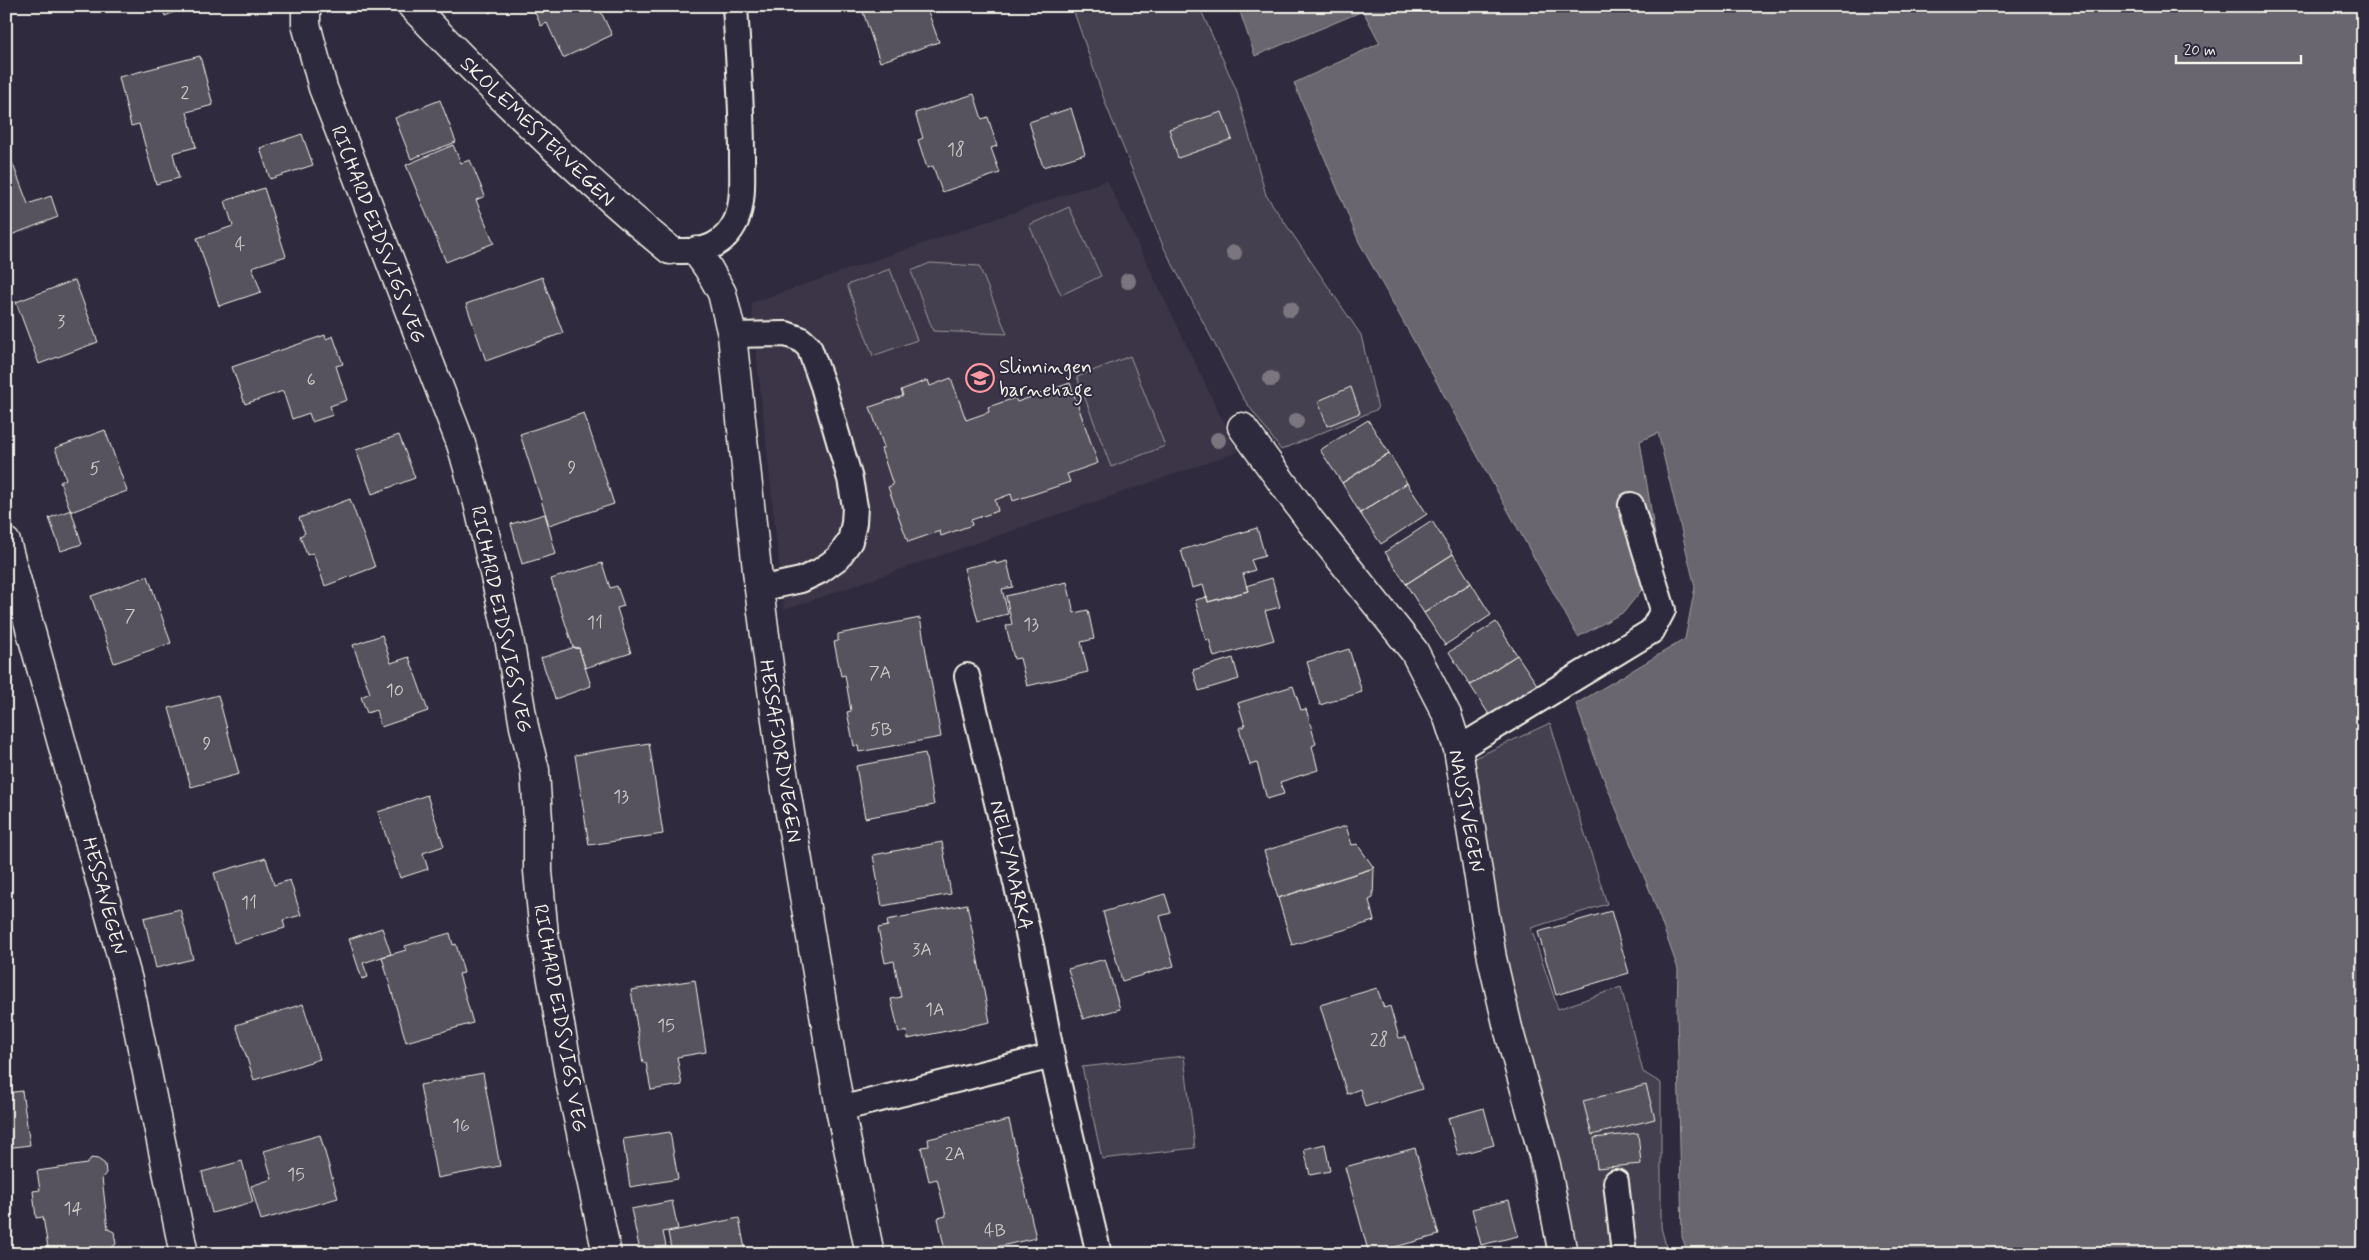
<svg xmlns="http://www.w3.org/2000/svg" width="2369" height="1260" font-family="Mynerve,sans-serif">
<style>
.built{fill:#3b3647}
.green{fill:#454050;stroke:#9c989c}
.water{fill:#6a6670;stroke:#a19ea0}
.building{fill:#56525f;stroke:#f4f1e8}
.lines{fill:none;stroke-linecap:round;stroke-linejoin:round}
.service-casing{stroke:#f4f1e8;stroke-width:28}
.minor-casing{stroke:#f4f1e8;stroke-width:31}
.tertiary-casing{stroke:#f4f1e8;stroke-width:31}
.service{stroke:#2f2a3d;stroke-width:24}
.minor{stroke:#2f2a3d;stroke-width:28}
.tertiary{stroke:#2f2a3d;stroke-width:28}
.tree{fill:#7a757e}
.labels{text-anchor:middle;stroke-width:4;stroke-linejoin:round;paint-order:stroke}
.number-label{font-size:18px;fill:#ccc9c6}
.street-label{font-size:20px;fill:#f4f1e8;stroke:#2f2a3d}
.poi-label{font-size:20px;fill:#f4f1e8;stroke:#2f2a3d;text-anchor:start}
</style>
<rect width="100%" height="100%" fill="#2f2a3d"/>
<filter id="ink" filterUnits="userSpaceOnUse"><feTurbulence type="fractalNoise" baseFrequency=".02" numOctaves="2"/><feDisplacementMap in="SourceGraphic" scale="10" xChannelSelector="R" yChannelSelector="G"/><feConvolveMatrix kernelMatrix="1 2 1 2 8 2 1 2 1" color-interpolation-filters="sRGB"/></filter>
<g filter="url(#ink)">
<!-- built -->
<path class="built" d="M1107,180L1238,452L784,610L751,303Z"/>
<!-- green -->
<path class="green" d="M1072,6H1199L1236,89L1266,195L1361,335L1378,409L1281,450L1243,398L1163,246L1106,105Z
M1069,207L1101,276L1061,295L1029,225Z
M930,263L979,266L1007,334L933,331L911,271Z
M890,269L917,340L873,356L847,285Z
M1130,356L1165,446L1111,467L1077,377Z
M1550,723L1607,904L1531,928L1558,1009L1621,987L1643,1072L1661,1083V1227L1668,1254H1547L1541,1218L1484,963L1453,768Z
M1184,1056L1195,1148L1102,1159L1082,1067Z"/>
<!-- water -->
<path class="water" d="M1238,6H2363V1254H1688L1682,1237L1677,1012L1678,969L1652,896L1594,755L1576,704L1685,639L1695,587L1658,433L1640,441L1657,548L1637,554L1644,587L1624,612L1578,637L1359,242L1294,83L1380,43L1363,11L1255,56Z"/>
<!-- building -->
<path class="building" d="M161,6H189L165,16Z
M486,6H502L489,13Z
M532,6H608L600,10L612,35L563,58L547,23L541,26Z
M861,6H926L939,42L880,62Z
M200,56L213,105L187,112L196,147L173,153L179,178L156,184L139,124L131,126L119,77Z
M974,94L982,119L988,117L997,146L991,148L1000,173L942,192L933,166L927,168L918,140L923,138L915,113Z
M440,100L456,142L411,159L395,118Z
M1071,108L1085,154L1043,167L1029,122Z
M1222,112L1232,139L1178,158L1169,129Z
M302,134L313,165L270,179L260,148Z
M453,145L461,163L470,160L485,196L476,200L494,243L446,262L406,165Z
M6,146L28,204L51,196L58,217L6,237Z
M264,188L286,256L252,267L261,292L219,306L197,238L233,226L225,201Z
M542,277L563,333L486,361L466,304Z
M75,280L98,342L39,364L16,302Z
M325,335L326,339L333,336L343,364L336,366L347,400L330,406L333,415L312,422L309,413L292,419L283,391L245,404L232,367Z
M951,378L966,420L989,412L988,407L1015,398L1017,402L1070,383L1098,463L1067,474L1070,482L1013,501L1011,494L995,500L998,511L971,520L972,525L941,536L940,531L908,542L888,487L893,485L881,449L884,447L870,407L903,396L901,390L928,380L930,386Z
M1351,387L1360,413L1327,426L1318,401Z
M584,413L614,504L549,525L520,434Z
M1368,420L1389,453L1342,483L1320,450Z
M105,430L127,491L71,512L60,482L66,479L55,448Z
M399,435L415,478L372,494L356,450Z
M1389,453L1407,483L1360,513L1342,483Z
M1407,483L1427,514L1381,544L1360,513Z
M350,499L375,567L325,586L313,553L307,555L300,536L305,533L299,518Z
M71,510L82,544L61,551L49,518Z
M545,514L556,554L522,564L511,524Z
M1432,521L1453,554L1406,584L1385,552Z
M1257,528L1265,556L1251,560L1255,570L1243,574L1248,591L1208,602L1203,585L1192,588L1181,550Z
M1453,554L1471,583L1424,613L1406,584Z
M995,561L996,564L1007,561L1013,587L1002,589L1008,614L978,621L964,568Z
M602,563L610,588L617,586L624,606L617,608L631,653L585,668L579,648L573,647L551,579Z
M148,576L171,643L114,663L91,596Z
M1272,578L1280,607L1265,611L1274,640L1214,657L1209,639L1206,640L1195,600L1207,597L1208,602L1248,591L1246,586Z
M1067,582L1074,613L1088,610L1094,639L1081,642L1088,672L1027,686L1020,658L1014,659L1006,626L1012,624L1006,596Z
M1471,583L1491,615L1445,645L1424,613Z
M920,618L941,737L859,752L858,745L854,746L847,712L851,711L845,675L841,676L834,642L838,641V634Z
M1496,622L1517,655L1470,685L1449,652Z
M382,635L391,663L409,657L428,711L381,727L376,710L367,713L361,697L370,693L353,645Z
M575,647L576,649L579,648L591,686L555,699L541,658Z
M1349,649L1362,692L1320,705L1307,662Z
M1517,655L1538,686L1490,716L1470,685Z
M1233,658L1239,679L1199,691L1193,670Z
M1293,686L1301,710L1306,709L1316,744L1312,746L1318,770L1280,782L1284,794L1267,799L1257,763L1250,765L1239,728L1245,726L1238,703Z
M218,695L239,774L191,787L169,708Z
M649,743L663,834L589,845L575,755Z
M925,753L934,805L865,818L856,766Z
M427,795L444,846L423,853L428,869L400,878L378,812Z
M1346,826L1352,845L1357,844L1374,868L1278,898L1264,851Z
M942,842L951,894L882,906L873,855Z
M266,858L274,885L290,880L301,915L283,920L285,928L234,943L214,873Z
M1374,868L1373,898L1369,900L1374,921L1292,945L1278,898Z
M1165,894L1171,913L1160,916L1174,966L1122,981L1103,912Z
M967,904L990,1022L908,1039L907,1031L899,1033L891,999L901,997L894,961L885,963L878,928L888,926L887,920Z
M180,909L193,959L156,968L144,918Z
M1611,911L1629,973L1556,995L1538,932Z
M382,928L391,954L363,963L368,977L362,979L349,939Z
M450,933L453,945L456,944L464,973L459,974L473,1023L406,1042L382,957L406,950L405,946Z
M1105,959L1120,1009L1083,1019L1068,969Z
M695,980L706,1052L677,1057L682,1085L651,1090L646,1063H643L631,990Z
M1377,988L1384,1008L1390,1006L1399,1038L1406,1037L1422,1089L1365,1107L1360,1089L1347,1094L1320,1005Z
M303,1004L320,1059L254,1080L236,1025Z
M483,1073L500,1166L437,1178L420,1085Z
M1646,1085L1655,1119L1592,1135L1583,1101Z
M22,1091L30,1145L6,1148V1093Z
M1484,1108L1494,1145L1458,1155L1448,1118Z
M1009,1120L1036,1238L966,1254H955L954,1249L945,1251L938,1218L946,1216L937,1179L929,1181L921,1147L929,1146L928,1139Z
M670,1132L678,1179L630,1187L623,1139Z
M1638,1133L1641,1164L1597,1168L1594,1138Z
M320,1135L338,1198L261,1220L251,1186L272,1179L264,1151Z
M1325,1144L1330,1171L1310,1175L1304,1149Z
M1415,1148L1439,1235L1369,1254L1345,1167Z
M91,1158L98,1159L105,1164L106,1173L102,1178L108,1229L114,1232L116,1244L111,1248L112,1254H49L43,1217L36,1218L33,1191L40,1190L37,1171L87,1164Z
M242,1161L253,1202L212,1213L202,1172Z
M1509,1200L1518,1236L1481,1245L1472,1209Z
M672,1201L678,1229L663,1232L666,1246L640,1251L631,1209Z
M739,1218L746,1254H672L668,1232Z
M491,1249L492,1254H467Z"/>
<g class="lines">
<defs>
<path id="service" d="M679,251C704,252 724,246 736,221C744,202 742,176 742,156C742,106 738,56 735,6
M732,335L786,334L800,339L809,347L823,386L850,479L855,507L854,523L850,541L838,558L820,571L801,580L759,589
M967,676L1031,946L1052,1056L1099,1254
M1458,749L1652,631L1663,610L1631,505
M840,1109L1052,1056
M1616,1182L1624,1254"/>
<path id="minor" d="M306,6V24L323,88L461,444L478,503L509,638L524,727L535,770L538,820V871L544,935L571,1086L607,1254
M412,6C494,92 578,174 670,250
M696,251L708,268L722,293L732,335L759,589L782,766L840,1109L870,1254
M1242,427L1311,522L1414,651L1447,715L1458,749L1492,958L1508,1028L1546,1165L1563,1254"/>
<path id="tertiary" d="M6,542L129,984L184,1254"/>
</defs>
<!-- service casing -->
<use href="#service" class="service-casing"/>
<!-- minor casing -->
<use href="#minor" class="minor-casing"/>
<!-- tertiary casing -->
<use href="#tertiary" class="tertiary-casing"/>
<!-- service -->
<use href="#service" class="service"/>
<!-- minor -->
<use href="#minor" class="minor"/>
<!-- tertiary -->
<use href="#tertiary" class="tertiary"/>
</g>
<!-- trees -->
<g class="tree">
<circle cx="1234" cy="253" r="8"/>
<circle cx="1128" cy="281" r="8"/>
<circle cx="1290" cy="309" r="8"/>
<circle cx="1271" cy="379" r="8"/>
<circle cx="1296" cy="421" r="8"/>
<circle cx="1218" cy="440" r="8"/>
</g>
</g>
<!-- icons -->
<defs>
<symbol id="school-ring" viewBox="-11 -11 22 22"><circle r="9.5" fill="#2f2a3d" stroke="#ff9aa2" stroke-width="1.5"/><path d="M0-5L7-2L0 1L-7-2ZM-4 1L0 2.5L4 1V4Q0 6-4 4Z" fill="#ff9aa2"/></symbol>
</defs>
<g fill-rule="evenodd">
<use href="#school-ring" x="964" y="362" width="32" height="32"/>
</g>
<g class="labels">
<!-- number labels -->
<g class="number-label">
<text x="185" y="98">2</text>
<text x="956" y="155">18</text>
<text x="240" y="250">4</text>
<text x="61" y="327">3</text>
<text x="311" y="385">6</text>
<text x="572" y="473">9</text>
<text x="95" y="474">5</text>
<text x="130" y="621">7</text>
<text x="595" y="628">11</text>
<text x="1031" y="630">13</text>
<text x="880" y="678">7A</text>
<text x="395" y="696">10</text>
<text x="881" y="735">5B</text>
<text x="207" y="749">9</text>
<text x="621" y="802">13</text>
<text x="249" y="908">11</text>
<text x="922" y="955">3A</text>
<text x="935" y="1015">1A</text>
<text x="666" y="1031">15</text>
<text x="1379" y="1045">28</text>
<text x="461" y="1131">16</text>
<text x="955" y="1159">2A</text>
<text x="296" y="1180">15</text>
<text x="73" y="1214">14</text>
<text x="995" y="1236">4B</text>
</g>
<!-- street labels -->
<g class="street-label">
<text transform="translate(538 131) rotate(44)" y="7">SKOLEMESTERVEGEN</text>
<text transform="translate(379 234) rotate(69)" y="7">RICHARD EIDSVIGS VEG</text>
<text transform="translate(502 619) rotate(78)" y="7">RICHARD EIDSVIGS VEG</text>
<text transform="translate(781 751) rotate(81)" y="7">HESSAFJORDVEGEN</text>
<text transform="translate(1467 811) rotate(80)" y="7">NAUSTVEGEN</text>
<text transform="translate(1012 865) rotate(77)" y="7">NELLYMARKA</text>
<text transform="translate(105 896) rotate(75)" y="7">HESSAVEGEN</text>
<text transform="translate(561 1018) rotate(80)" y="7">RICHARD EIDSVIGS VEG</text>
</g>
<!-- poi labels -->
<g class="poi-label">
<text x="999" y="373">Slinningen<tspan x="999" dy="23">barnehage</tspan></text>
</g>
</g>
<!-- margin -->
<rect width="2369" height="1260" fill="none" stroke="#2f2a3d" stroke-width="25"/>
<rect x="12" y="12" width="2344" height="1235" fill="none" stroke="#f4f1e8" stroke-width="2" filter="url(#ink)"/>
<!-- scale -->
<path d="M2176 55v8h125v-8" fill="none" stroke="#f4f1e8" stroke-width="2.5"/>
<text x="2184" y="55" font-size="15" fill="#f4f1e8" stroke="#2f2a3d" stroke-width="4" paint-order="stroke">20 m</text>
</svg>
